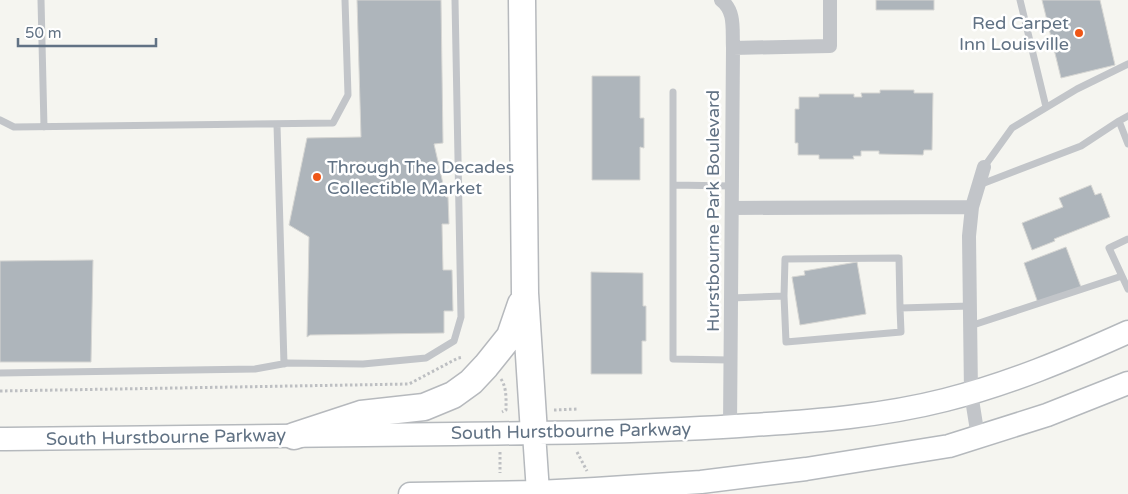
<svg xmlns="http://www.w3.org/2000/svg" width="1128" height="494" font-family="'Varela Round',sans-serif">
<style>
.building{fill:#aeb5bb;stroke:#d6d6d3}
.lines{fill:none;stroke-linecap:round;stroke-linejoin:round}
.primary-casing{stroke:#b5b9bd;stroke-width:25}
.highway-casing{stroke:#b6b9bd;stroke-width:29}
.path{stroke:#bdbfc2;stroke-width:3;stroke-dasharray:2.5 2.5;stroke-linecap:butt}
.lane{stroke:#c2c5c9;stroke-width:7}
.street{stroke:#c2c5c9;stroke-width:14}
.primary{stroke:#fff;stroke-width:22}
.highway{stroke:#fff;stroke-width:26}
.poi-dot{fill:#ef5616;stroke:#fff;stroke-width:2}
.labels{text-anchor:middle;stroke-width:5;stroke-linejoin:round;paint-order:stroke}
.poi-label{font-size:18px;fill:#617284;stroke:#fff;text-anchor:end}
.street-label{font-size:18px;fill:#617284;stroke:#fff}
</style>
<rect width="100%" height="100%" fill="#f5f5f0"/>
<!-- building -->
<path class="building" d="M357,0H441L443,143L434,144L446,197H448L449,224H442L443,270H452L453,311H444V333L310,335L307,337L309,237L289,225L307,138L361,137Z
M876,0H934V10H876Z
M1042,0H1100L1115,65L1061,78Z
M592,76H640V118H644V148L640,147V180H592Z
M880,90H914V93H933L932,150H924L923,155L879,154V151H861V156H853L854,159H819V155H798V143H795V109H799V97H819V94H854V97H862L861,93H880Z
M1091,185L1095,195L1101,193L1110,217L1054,239L1055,241L1032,250L1022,223L1063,207L1059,198Z
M1066,247L1081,287L1038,303L1024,263Z
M93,260L91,362H0V261Z
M857,262L866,314L800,325L792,277L805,275L804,271Z
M591,272L643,273V306H646V341H642V374H591Z"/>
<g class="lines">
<defs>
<path id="primary" d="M534,433L538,492
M0,439C151,437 302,436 454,434C553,433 653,432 752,425C817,421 882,416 945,400C1009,384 1068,359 1128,332
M410,494L538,492L595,489L701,482L806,469L949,446L1047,415L1128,383"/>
<path id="highway" d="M522,0L525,293L534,433
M294,436L361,414L424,407L453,395L471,382L486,366L510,336L521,304"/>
</defs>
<!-- primary casing -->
<use href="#primary" class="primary-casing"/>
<!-- highway casing -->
<use href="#highway" class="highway-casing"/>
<!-- path -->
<path class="path" d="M501,379C507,388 506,400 506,410L502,412
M0,391L409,384L458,358L463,357
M554,410L577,409
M500,452V473
M577,452L587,471"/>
<!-- lane -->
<path class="lane" d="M41,0L44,127
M1020,0L1046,107
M673,92V359L730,360
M1128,116L1119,121L1128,144
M0,120L14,127L333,123L348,95L345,0
M277,125L284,364
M984,167L1012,128L1077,89L1128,64
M673,185L732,186
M979,185L1081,146L1119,121
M1128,239L1109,248L1128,289
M731,298L784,296
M900,308L901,332L786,342L784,296L785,259L899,258L900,308L970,306
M970,326L1122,276
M0,373L255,369L288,363L363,364L426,358L454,341L461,317L455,0"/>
<!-- street -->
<path class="street" d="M721,0C736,11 732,31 733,48L730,427
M733,48L830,46V0
M732,208L972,207
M978,437L971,393L969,236L972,207L984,167"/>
<!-- primary -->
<use href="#primary" class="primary"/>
<!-- highway -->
<use href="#highway" class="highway"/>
</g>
<!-- markers -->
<g class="poi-dot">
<circle cx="1079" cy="33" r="5"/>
<circle cx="317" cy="177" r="5"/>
</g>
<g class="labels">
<!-- poi labels -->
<g class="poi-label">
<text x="1069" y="29">Red Carpet<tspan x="1069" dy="21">Inn Louisville</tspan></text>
<text x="327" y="173" text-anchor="start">Through The Decades<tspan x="327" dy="21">Collectible Market</tspan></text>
</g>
<!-- street labels -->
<g class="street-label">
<text transform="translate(713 211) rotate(-90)" y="6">Hurstbourne Park Boulevard</text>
<text transform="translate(571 431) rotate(-1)" y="6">South Hurstbourne Parkway</text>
<text transform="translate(166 437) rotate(-1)" y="6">South Hurstbourne Parkway</text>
</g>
</g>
<!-- scale -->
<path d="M18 38v8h138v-8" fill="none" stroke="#617284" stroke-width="2.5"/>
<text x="25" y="38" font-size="15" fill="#617284" stroke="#ffffff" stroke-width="4" paint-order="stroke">50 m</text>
</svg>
